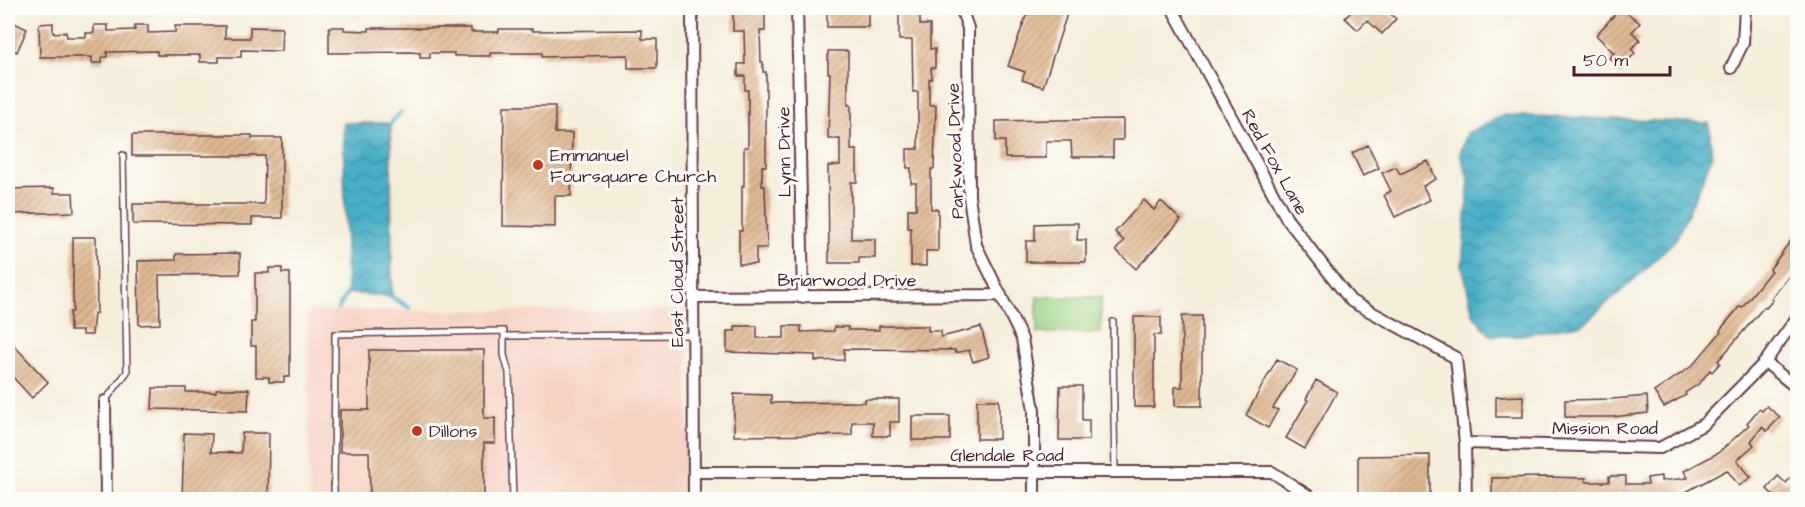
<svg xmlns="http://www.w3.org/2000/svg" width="1805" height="507" font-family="'Architects Daughter',sans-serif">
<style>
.built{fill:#f5d2c2}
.green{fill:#9ad182;stroke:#727856;stroke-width:1.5}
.water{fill:url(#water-waves);stroke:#486778;stroke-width:1.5}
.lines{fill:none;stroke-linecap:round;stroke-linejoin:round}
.stream{stroke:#46afc6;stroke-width:4}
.building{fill:url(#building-hatch)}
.service-casing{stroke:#643e45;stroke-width:8}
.minor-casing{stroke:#643e45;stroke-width:14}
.service{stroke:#fff;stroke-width:5}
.minor{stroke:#fff;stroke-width:10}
.poi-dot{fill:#c8321e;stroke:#fdfcf7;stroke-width:2}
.labels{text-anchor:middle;stroke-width:6;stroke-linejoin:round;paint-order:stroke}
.street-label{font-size:18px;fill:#4a1f2b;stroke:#fdfcf7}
.poi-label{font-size:18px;fill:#4a1f2b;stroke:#fdfcf7;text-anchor:start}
</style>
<defs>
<pattern id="water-waves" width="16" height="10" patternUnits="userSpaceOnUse" patternTransform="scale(1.5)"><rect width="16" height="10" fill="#46afc6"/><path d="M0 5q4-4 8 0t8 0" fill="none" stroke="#3c8ea1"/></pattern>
<pattern id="building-hatch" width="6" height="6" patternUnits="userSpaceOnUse" patternTransform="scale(1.5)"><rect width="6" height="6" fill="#e0b993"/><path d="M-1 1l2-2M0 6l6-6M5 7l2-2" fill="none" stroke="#b89678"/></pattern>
</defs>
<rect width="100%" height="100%" fill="#fdfcf7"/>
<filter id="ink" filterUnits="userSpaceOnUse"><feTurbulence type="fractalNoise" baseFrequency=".0167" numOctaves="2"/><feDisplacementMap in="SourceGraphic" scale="12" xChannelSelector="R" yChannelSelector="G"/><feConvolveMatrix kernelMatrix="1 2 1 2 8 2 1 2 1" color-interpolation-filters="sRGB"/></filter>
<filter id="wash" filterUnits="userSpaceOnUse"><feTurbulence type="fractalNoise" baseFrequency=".008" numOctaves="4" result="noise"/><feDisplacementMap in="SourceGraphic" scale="24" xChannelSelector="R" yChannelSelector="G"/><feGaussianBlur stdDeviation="1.35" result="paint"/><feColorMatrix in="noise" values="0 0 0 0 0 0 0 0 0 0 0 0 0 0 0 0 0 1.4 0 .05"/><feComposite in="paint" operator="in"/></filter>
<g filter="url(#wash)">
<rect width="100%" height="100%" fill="#f5eedb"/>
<!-- built -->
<path class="built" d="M688,310V499H309L308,311Z"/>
<!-- green -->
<path class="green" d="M1037,297H1101V333H1037Z"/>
<!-- water -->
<path class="water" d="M1504,115L1709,123L1712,156L1696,196L1676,239L1645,270L1583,324L1515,336L1490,335L1473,314L1462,265L1469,181L1460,153L1467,133Z
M343,123H391L392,297L347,293Z"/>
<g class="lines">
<!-- stream -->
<path class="stream" d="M391,123L401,112
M392,297L410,308
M338,309L347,293"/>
</g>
<g id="blocks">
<!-- building -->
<path class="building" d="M733,8H765V31H760L761,62H763V72H766V166H762V186H765L767,248H756V264H739V231H742V186H744V147H748V90H745V76H738V64H745L744,31H733Z
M827,8H868V27H827Z
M899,8H920V25H930V49H935V68H931L932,79H929V105H936L934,169H931V209H938V251H926V266H911V228H908V209H916V183H911V168H907V149H918V92H913L912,40H899Z
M1029,8H1069L1043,87L1022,80L1025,72L1008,66Z
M1355,8H1384L1396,19L1382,34L1367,20L1358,30L1345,18Z
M1621,8L1640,23L1632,32L1640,40L1631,49L1635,53L1621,69L1609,58L1614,53L1596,35Z
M8,20L27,29L17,52L8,48Z
M53,23V33L66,32L67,37H86V33H94V25H108V31L135,30V25H148V33L175,32V26H225V38H250V27L282,28L281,51L241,50V57H219V62H200V55H157V51L107,52V57H102V63H92V57H40L39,24Z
M329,27H344V30L369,31V28H471V32H499V29H533V31L642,30V39H657V68H628V55L542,57V53H490V56H454V53H430V58H420V53L410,52L329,53Z
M828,51H848V105H851V150H857V182H851V239H875V258H859V263H829L828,166L840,165V139H828L830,73H828Z
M504,106H555V133H572L571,196H555V227L503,226Z
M1123,119V140H1113V157H1072L1071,141H1046V158H1005V141H996V121Z
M132,135H252V138H282V218H252V225L133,224V204H264L265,156H132Z
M1368,145L1379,168L1363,176L1352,153Z
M1428,161L1436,179L1423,186L1430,200L1395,217L1384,195L1391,191L1382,173L1396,167L1400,174Z
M54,188V193H73L74,212L8,214V189Z
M1144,200L1154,210L1161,201L1181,220L1136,269L1116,250L1124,241L1115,232Z
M1060,223H1078L1077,240H1086V262H1026V241H1035V224Z
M1797,232V266L1771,299L1773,300L1766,308L1764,307L1718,361L1720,363L1712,372L1710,370L1700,383L1685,393L1686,395L1664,407L1654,392L1692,366L1721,332L1720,330L1740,306L1742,307L1771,271L1770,269Z
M73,237H96L97,313H94L92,335H82V331H70V312H73Z
M240,253V274L159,275L160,324L139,325L138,261L176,260V254Z
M269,268H282V273H290V377H284V382H269V377H256V346H251V322H255V273H269Z
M1182,316H1202V406H1175V387H1182Z
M1134,317H1161V335H1154V407H1134Z
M735,326H757V338H784V326H801V332L834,331V327H848V330H879V326H928V331H941V337L981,327L989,357L973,362L969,350L955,353V350L844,349V360L815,361V355L727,352V331H735Z
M8,339L48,382L32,398L8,372Z
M369,350H484V418H495V443H484V500H370L369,452H340V410H369Z
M1277,359L1297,370L1273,408L1278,410L1268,428L1246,415Z
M1316,380L1337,392L1305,449L1286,438L1308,400L1306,399Z
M1060,386H1082V420H1089V440H1059Z
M153,388H186V392H216V389H249L248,411L152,409Z
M734,394L771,395V403L865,402V399H899V422H890V436H873V422H852V435L734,436Z
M1523,396V417H1496V397Z
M1647,396L1648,413L1612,417H1565V400L1612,399Z
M977,400H999V439H977Z
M1767,406L1780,417L1767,431L1762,427L1751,441L1754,445L1737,460L1751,477L1739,486L1727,470L1680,495V498L1667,500H1492V478L1546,477L1586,478V482H1609V476H1626V484H1648L1647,478L1661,476V481L1688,478L1684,471L1718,453L1749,425L1747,423L1759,409L1762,411Z
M912,416H950V440H912Z
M184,433L212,434L211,452L241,453L242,433H269L268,500H182Z
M1430,455V496L1358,497V456Z
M1797,471V495L1794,500H1778L1767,489L1778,476L1786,483Z"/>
</g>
</g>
<g filter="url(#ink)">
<use href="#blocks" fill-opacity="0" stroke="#643e45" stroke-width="1.5"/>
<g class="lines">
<defs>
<path id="service" d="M1113,322C1113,372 1114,422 1115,472
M105,401L127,372L123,155
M334,500L335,334L504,331V336
M513,500L509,373L504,355V336L694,335"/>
<path id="minor" d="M692,8L694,500
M797,8L803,297
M961,8L968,28L969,196L976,245L1022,339L1034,410V500
M1172,8L1287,219L1351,301L1456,358L1465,443L1466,500
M1731,68L1743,43L1745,8
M694,297L1001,295
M1765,362L1798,389
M105,401L106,500
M1465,443L1660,448L1704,424L1765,362L1798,316
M694,472H1272L1309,496L1311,500"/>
</defs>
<!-- service casing -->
<use href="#service" class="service-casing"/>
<!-- minor casing -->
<use href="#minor" class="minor-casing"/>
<!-- service -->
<use href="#service" class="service"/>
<!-- minor -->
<use href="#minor" class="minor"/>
</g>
</g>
<!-- markers -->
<g class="poi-dot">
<circle cx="538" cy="165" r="6"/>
<circle cx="417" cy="431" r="6"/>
</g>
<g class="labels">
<!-- street labels -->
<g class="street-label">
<text transform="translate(955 151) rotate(-92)" y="6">Parkwood Drive</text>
<text transform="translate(784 152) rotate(-91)" y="6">Lynn Drive</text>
<text transform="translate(1275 162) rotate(61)" y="6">Red Fox Lane</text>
<text transform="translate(677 272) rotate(-90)" y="6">East Cloud Street</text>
<text x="847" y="286">Briarwood Drive</text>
<text x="1605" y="434">Mission Road</text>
<text x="1007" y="461">Glendale Road</text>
</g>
<!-- poi labels -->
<g class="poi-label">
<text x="550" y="161">Emmanuel<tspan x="550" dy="21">Foursquare Church</tspan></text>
<text x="429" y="437">Dillons</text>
</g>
</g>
<!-- margin -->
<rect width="1805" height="507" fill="none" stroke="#fdfcf7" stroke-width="30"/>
<!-- scale -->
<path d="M1574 66v9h96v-9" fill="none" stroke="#4a1f2b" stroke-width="3"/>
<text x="1583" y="66" font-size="18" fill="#4a1f2b" stroke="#fdfcf7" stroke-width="4.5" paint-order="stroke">50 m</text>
</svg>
